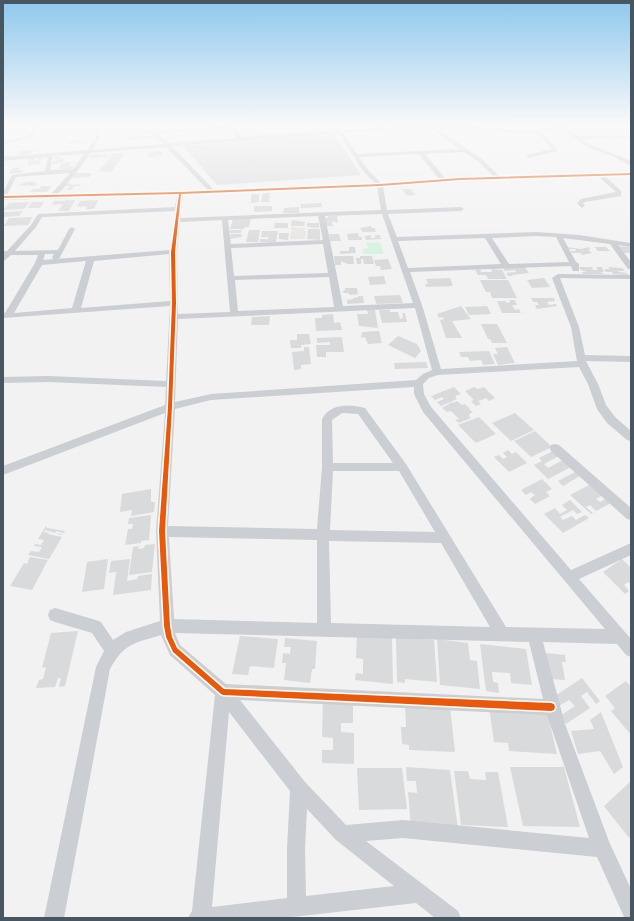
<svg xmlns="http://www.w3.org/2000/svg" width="634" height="921" font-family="'Sofia Sans Condensed',sans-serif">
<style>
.commercial{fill:#e7e5e0}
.green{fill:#d5f3e0}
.building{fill:#d9dadb}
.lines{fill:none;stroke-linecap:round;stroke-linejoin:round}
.service{fill:#cbced2;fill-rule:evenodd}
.minor{fill:#cbced2;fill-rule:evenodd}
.cycleway-casing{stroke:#fff;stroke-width:3}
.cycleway{fill:#e8590c;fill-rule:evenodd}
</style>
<rect width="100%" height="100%" fill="#f3f2f2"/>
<!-- commercial -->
<path class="commercial" d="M291,227L306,228L303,231H306L305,239H290L291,231L296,230H291Z"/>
<!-- green -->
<path class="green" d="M380,242L384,254H364L362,249L368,248L366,243Z"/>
<!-- building -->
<path class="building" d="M141,134H147L145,136H152L153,138L130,140V136L139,137Z
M335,135L361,175L217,185L183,146Z
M72,139H79L77,141H85L83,143H69Z
M35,150L31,154L19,155L20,151Z
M155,151L162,152L163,155L155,157H148V154Z
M114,153H125L111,172L99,171Z
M92,154H100L99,155L109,154L107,157L89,158Z
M61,156L60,159L64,158L63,163L52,164L53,161L58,160V159H54L55,157Z
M35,158L34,161L38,160L39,158H42L39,162H41L40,164L29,165L30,164H28L29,159Z
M67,162H71L69,166H74L72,169H59L61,164Z
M20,167L19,170H23L21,173L9,174L11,169Z
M74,173H92L89,177L70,178Z
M25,182H38L35,184H38L35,186H28L30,185L17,186Z
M66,183L73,184L71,185L81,184L79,186H75L71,190H66L70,186H66L61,191H58Z
M41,186H52L47,192H30L33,189H39Z
M402,189H411L416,195L407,196Z
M263,193H270L269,202H261Z
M251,194H259V202L251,203Z
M75,200L69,211H58L63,204L52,205L54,201Z
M98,200L94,209H86L87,206L77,207L80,201Z
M30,202L24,209L3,210L9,203Z
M32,202H44L40,208H28Z
M321,203L322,207L301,208L300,204Z
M254,206H272V211L254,212Z
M299,207V213H283L284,208Z
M23,211L19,216L3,217V212Z
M328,216H337L338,223L332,221L333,226H326L325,218H328Z
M33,217L28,225L4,226L9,218Z
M233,219H251L249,227H245L244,229H230Z
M292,220L305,222L304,226H291Z
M275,223H288V228H274Z
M307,223H319V228L307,227Z
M371,226L372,228H375L376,232H362L360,228Z
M308,229H320V240L307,239Z
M230,230H242L241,233H229Z
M249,230H260L258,242H246Z
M262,231H278L276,242H260V239H268L269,237H261Z
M279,233H289L288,240L279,239Z
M358,233L359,237H362V240H348L347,234Z
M231,234H242L241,237L230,239Z
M329,234H339L341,241H330Z
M371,235V238H375V235H380L381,239L366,240L365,236Z
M617,246L631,247V253H622Z
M349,247H355L356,253L340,254V251H349Z
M567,247L581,249L589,247L590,249L588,250L592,253L582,255L581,253H572L570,251H576L575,249H569Z
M595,247H606L610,251H598Z
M334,256H353L354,264H348L341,261V265H335Z
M360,256H372L374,264H364L363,259H361V264H357L356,258H360Z
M388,259L392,269L381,270L380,266H376L374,260Z
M524,266L529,273L512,275L513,276H508L506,273L516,272L515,270L505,271L503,268Z
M579,267H592L593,270H598L596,267H602L604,272H601L604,274H583L582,272H587L581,270Z
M608,267L622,268L625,271H618L619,272L627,273L628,275L613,274L612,272H606L604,269H610Z
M480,269L481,272H492L491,269L502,270L507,279H488L486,275H478L475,270Z
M384,276L386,284L370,285L368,277Z
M450,278L453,286L426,287L425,284H428L426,279Z
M544,278L550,287L532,288L527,280Z
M480,280H508L517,298H492L490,292H486Z
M345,288H357L358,294L350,295L348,293H344L342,292L345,290Z
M400,295L403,303L376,304L374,296Z
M358,296H363L364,303L347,304V300L353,299V298L359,297Z
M531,298H554L555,301L547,302L549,305L556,304L557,306L537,309L535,305H539L537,302H533Z
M509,300H515L517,305H512L515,310L519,309L521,313H502L497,301H506V303L511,302Z
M461,306L471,319L452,321L462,338H446L440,320L444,319L442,317L439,318L437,314Z
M487,306L491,314L469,315L465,307Z
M367,310H375L378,328L359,326L357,314H368Z
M379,310H390V312H398L400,319L403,318L402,313H405L407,322L382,323Z
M333,314L334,323L340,322L342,330L316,331L315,318H322V315Z
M270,316L269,325H251L252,317Z
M481,324H497L507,343H492L490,339H488Z
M379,331L382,343L368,344L365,337L361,338L362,332Z
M297,334H309L311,344L301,345V348H291L290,340H297Z
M398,336L417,344L421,351L415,358L388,345Z
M342,337L344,352H326V357H317L316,345H330V342L317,343V338Z
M304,347H309L311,364L301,365V369L294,370L292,352L304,351Z
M507,347L515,363L498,365L493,354H498L495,348Z
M489,351L495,364L483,365L481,360L470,361L468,357H461L459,352Z
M426,362L428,368L395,369L394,363Z
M454,387L461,394L455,396L457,399L441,406L437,402L444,399L442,397L435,400L431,396Z
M474,387L478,389L484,387L495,398L489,401L486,398L478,401L481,404L476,406L471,401L474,400L465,391Z
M457,401L462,405L465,404L473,413H470L469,416L471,418L459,423L455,420L459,419L451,411L447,412L442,408L452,402L453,403Z
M515,413L534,430L511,441L492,423Z
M479,417L496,434L476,443L458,425Z
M535,431L552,447L531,457L514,441Z
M508,450L512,454L516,452L527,463L509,472L494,457L499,455L503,459L507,457L503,453Z
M553,451L559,456L544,464L548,468L563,460L571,467L548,479L534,465L542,461L539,458Z
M575,472L580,476L563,486L558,481Z
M542,479L552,489L546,492L550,496L535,504L530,499L535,495L531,492L526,495L521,490Z
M593,483L605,494L596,499L600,502L609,497L613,502L596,511L590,505L586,507L593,513L591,514L570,495Z
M151,489V502H155L154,512L131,516L132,510L120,512L122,494Z
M570,500L582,512L577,514L573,510L560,517L563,520L572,516L576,520L585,515L589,518L563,533L544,514L555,508L560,514L567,510L562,505Z
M151,515L149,540L141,541V543L125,545L128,529H132L133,524H128L129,518Z
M46,526L47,528L65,531L64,533L56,531L55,533L62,534V535L45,530L44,532L49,533L48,534L62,537L49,559L28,555L31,551L39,552L42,547L34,546L35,544L41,545L44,540L38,539Z
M155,544L152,572L129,575L133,547L139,546L138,549L144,548L145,545Z
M30,557L48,560L32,590L10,586L24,563L27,564Z
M108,559L104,589L82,592L87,562Z
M130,559L127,581L137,579L138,576L152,574L151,590L113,595L116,572L109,573L111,561Z
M622,559L631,568V585L628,582L624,585L629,591L625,594L603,572Z
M78,631L65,686L59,687L61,678H58L55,687L36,688L39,680L43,679L46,667L42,668L51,633Z
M357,635L392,638L393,684L355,680L356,673L363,674V659L356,658Z
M240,636L278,639L274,668L250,666L248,675L232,674Z
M396,637L434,640L437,682L405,679V683L397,682Z
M285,638L317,641L315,669H312L310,683L284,680L286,663H282L283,653L290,654L291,647H284Z
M437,639L468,643L470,660L477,661L480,689L440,685Z
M480,644L526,649L532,685L511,683L510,673L492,672L493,682L498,683L499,693L486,691Z
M546,653L565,655L566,662H562L565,680L551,679Z
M582,678L600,701L596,704L587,692L581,696L590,708L566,724L560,716L575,706L569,700L556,708L552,698Z
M626,681L631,687V735L611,711L615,708L605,696Z
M323,699L353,700V723H341V732L354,733V764L322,763V750H333V738L322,737Z
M405,704L450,706L455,752L409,750V745L402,744L401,727H406Z
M489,707L547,711L557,754L509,751L508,743L494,742Z
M601,712L623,767L614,774L600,751L578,754L571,731L594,729L590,720Z
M406,767L450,770L458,829L411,827L408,792L417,793L416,781H407Z
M510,767H564L580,827L523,826Z
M357,768H402L407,809L359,810Z
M454,771H468L470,779L486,780L485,772H498L508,827L461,825Z
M631,781V836L629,838L604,806Z"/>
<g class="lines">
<!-- service -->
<path class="service" d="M39,126L41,127L29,138L14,142L3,143V141L14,140L27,136Z"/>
<!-- minor -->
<path class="minor" d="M94,126H98L100,138L92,150L164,144L151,133L125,126H134L153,131L232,126L236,128L241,137L402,126H469L523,131L557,126H572L567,128L577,136H631V138L581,139L593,146L629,160L631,162V166L615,157L589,148L561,129L542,132L557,149V151L529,158L526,156L527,155L552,149L538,133C504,135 470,128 436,128L483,160L499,176L631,172V176H605L621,191V196L585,202L583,203L585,206L582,208L577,203L581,199L616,192L599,177L460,181L383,187L387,210L461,207L464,209L461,211L388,214L397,237L536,232L579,235L631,243V247L618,245L631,262V269H628L610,244L563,238L576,262L579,264V271H573L571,266L410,272L422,305L441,369L577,361L571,327L552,278L558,274L631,275V279L560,278L579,327L585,355L631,356V362L586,361L598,384L606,405L615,417L631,431V441L627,440L607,423L597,409L588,384L579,367L438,375L429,378L423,384L424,394L431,407L571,570L631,543V555L579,579L631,639V657L626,655L617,644L543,642L565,724L610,844L631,889V918L624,917L597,857L403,838L366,841L458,911L461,918H435L416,903L284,918H188L192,911L215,695L170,655L161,635C135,643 124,643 110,669L64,918H44L96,667L104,651L92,633L55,622L50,620L48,615L50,610L55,608L96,620L101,622L113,640L126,632L160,621L156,531L165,413L3,475V466L165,405L166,387L48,382L3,383V377L48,376L166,381L170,306L3,318V314L5,313L35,263L38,255H11L3,262V251H7L31,225L38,214L175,207L177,195L3,200V192L12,175L45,171L48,157L3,161V157L87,150L96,138ZM229,128L232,130L236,138L169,143L158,133ZM411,128H430L460,149L357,154L343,133ZM339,134L363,171L375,183L214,190L172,146ZM166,147L208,190L58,194L77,172L90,153ZM464,152L479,162L493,176L445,178L425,154ZM84,154L73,169L50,170L53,156ZM419,154L439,179L381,183L367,169L359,157ZM70,173L51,194L7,195L16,177ZM377,187L381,210L180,218L183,195ZM175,211L170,250L43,260L45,254H54L52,257L53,259H59L75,229L72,227L69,229L58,250L15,251L36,227L42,217ZM382,214L413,303L343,306L325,216ZM318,216L323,240L231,244L228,220ZM222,220L230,312L178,314L177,252L180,222ZM536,236L556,237L569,262L509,264L492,238ZM485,238L501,264L408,268L398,241ZM323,244L328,273L234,276L231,248ZM169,254L170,301L81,308L94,261ZM86,261L72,308L14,313L42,265ZM329,277L334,307L238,311L235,280ZM415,308L432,370L423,374L416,380L211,394L175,402L178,319ZM414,387V394L423,412L605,629L506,627L406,464L365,408C349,404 331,403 322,419V467L317,529L168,526L175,409L211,400ZM342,413L358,414L393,463H333L332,420ZM333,471H399L435,532L330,530ZM169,537L317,540V623L174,619ZM329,541L441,543L490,627L331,623ZM175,633L529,642L543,699L226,684L180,645ZM240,700L547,715L589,838L403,820L346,825L305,782ZM229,712L290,791L287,849V898L212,907ZM307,809L336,840L394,886L306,896L305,849Z
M616,126L631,128V130L616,127Z
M555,444L559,445L631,508V520L627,519L551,451L550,448L551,445Z"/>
<defs>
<path id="cycleway" d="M631,173V175L460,180L380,186L181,194L175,252L176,303L172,407L165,531L170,626L172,637L177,648L224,689L551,703L554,704L555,707L554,710L551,711L223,695L221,694L173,652L166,637L164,626L159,531L168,407L172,303L171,252L179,194L3,198V196L180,192L380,184L460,178Z"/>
</defs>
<!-- cycleway casing -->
<use href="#cycleway" class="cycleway-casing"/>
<!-- cycleway -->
<use href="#cycleway" class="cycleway"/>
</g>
<!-- sky -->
<linearGradient id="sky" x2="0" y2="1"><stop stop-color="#8ec8ed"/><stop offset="0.49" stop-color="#faf9f9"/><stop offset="1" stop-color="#faf9f9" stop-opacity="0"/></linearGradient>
<rect width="634" height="255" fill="url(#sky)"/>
<!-- border -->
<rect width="634" height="921" fill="none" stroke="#475661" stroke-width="8"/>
</svg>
